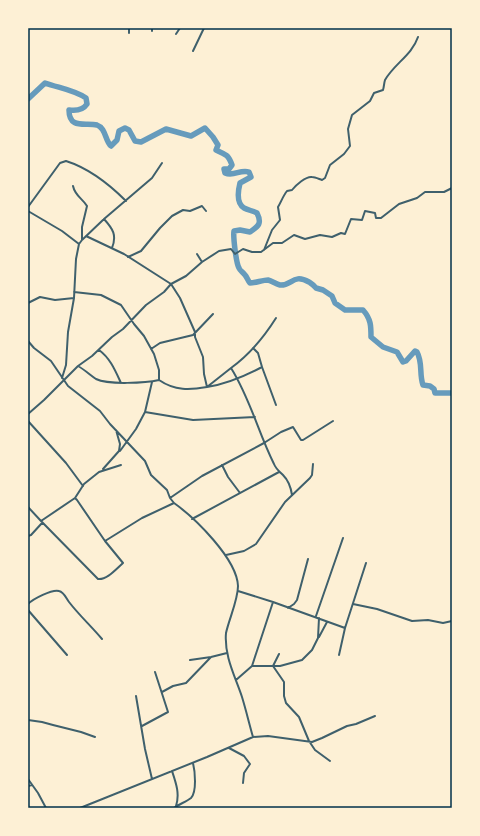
<svg xmlns="http://www.w3.org/2000/svg" width="480" height="836" font-family="'Alegreya Sans',sans-serif">
<style>
.lines{fill:none;stroke-linecap:round;stroke-linejoin:round}
.river{stroke:#669bbc;stroke-width:5.5}
.minor{stroke:#3f606c;stroke-width:2}
.neatline{fill:none;stroke:#003049;stroke-width:1.5}
</style>
<rect width="100%" height="100%" fill="#fdf0d5"/>
<g class="lines">
<!-- river -->
<path class="river" d="M28,99L45,83C59,88 74,90 86,98L87,104C83,110 76,111 69,110C69,130 86,122 97,125C106,128 105,141 111,146L117,140L119,131L125,128L129,130L135,141L141,142L166,129L191,136L205,128L213,137L218,145L216,150C226,155 228,154 232,165L229,169H224L225,173C234,177 240,169 249,172L251,177L240,183C238,191 236,203 244,208C248,210 253,211 257,213C262,223 259,226 250,232L240,230L234,231C233,236 236,263 239,268C240,271 243,272 245,275C247,277 248,281 250,283C255,283 263,280 268,280C272,281 276,284 280,285C292,286 293,273 309,282C312,284 314,285 316,288L323,290L332,296L335,303L345,310H363C371,319 371,326 371,337L383,347L397,352L403,362L406,361L415,351L417,352C423,363 419,374 423,385L430,386L434,389L435,393H452"/>
<!-- minor -->
<path class="minor" d="M129,28V33
M152,31V28
M176,34L180,28
M193,51L204,28
M73,186C75,196 83,199 87,206L82,227V240
M28,207L60,163L66,161C88,168 109,184 126,201
M28,211L62,231L79,244
M104,219C113,229 117,235 112,248
M264,250L272,230L280,220L278,207C281,202 283,196 287,191L292,190C296,185 306,176 312,177C315,177 319,179 322,180L325,178L330,165L344,154L350,146L348,129L352,115L370,101L374,93L383,90C384,87 384,83 385,80C394,64 412,55 418,37
M128,257L141,251L160,228L172,216L183,210L190,211L202,206L206,211
M202,262L219,251L231,249L235,254L243,249L252,252H261L273,243H282L294,235L305,239L320,235L332,237L341,233L345,234L351,219L362,220L365,211L375,213L376,218H381L399,204L417,198L425,192H444L452,188
M74,292L101,295L121,305L134,324L144,336L154,354L159,370V380C146,383 108,385 96,379C90,375 85,370 78,366
M28,303L40,297L55,300L74,298
M28,341L34,348L51,361L68,386L100,411L110,424L145,461L151,475L167,490L170,498
M253,348L258,353L262,367
M151,349L160,343L193,335L213,314
M99,350C110,358 115,370 121,383
M231,368C249,355 264,337 276,318
M62,378L66,365L68,332L74,298L76,259L79,244L82,240L104,219L152,178L162,163
M159,380C175,391 190,390 207,387L204,374L203,357L195,337V332L180,298L171,284L186,276L202,262L197,254
M152,382L145,412L193,420L255,417
M276,405L262,367C245,376 226,384 207,387L231,368C250,398 258,432 274,464C276,469 279,471 283,475C288,480 291,488 292,495
M28,414L44,400L78,366L92,356L112,337L123,329L146,305L164,292L171,284L124,254L86,236
M28,421L66,463L83,486
M120,451L136,429L145,412
M222,465L228,477L240,493
M103,469L119,451L120,444L116,430
M75,498L84,484L99,472L121,465
M174,503L170,498L202,476L264,443L281,432L293,427L301,440H303L333,421
M28,507L41,521L75,498L77,500L105,541L142,518L174,503C195,518 237,559 238,586C238,600 229,619 226,633C224,656 235,676 242,697C246,710 249,723 253,737L207,757L80,808
M192,519L279,472
M41,521L98,579C107,580 116,569 123,563L105,541
M28,536L31,535L42,523
M226,555L244,551L256,544L285,502L310,478L312,475L313,464
M238,591L273,602L345,628L366,563
M28,604C33,599 52,589 59,591C64,592 66,598 69,602C79,615 91,626 102,639
M353,604L377,609L412,621L428,620L443,623L452,621
M288,608L294,604L297,600L308,559
M28,610L67,655
M316,616L343,538
M319,637L327,622
M279,654L273,666L284,682V696L286,703L299,717L309,741L315,750L330,761
M339,655L345,628
M190,660L211,657L227,653
M252,666L273,602
M236,680L252,666H280L302,660L312,650L318,638L319,618
M162,692L173,686L186,683L211,657
M136,696L145,749L152,779
M28,720L42,722L53,725L81,732L95,737
M142,726L168,712L155,672
M253,737L268,736L312,742L322,738L347,726L356,724L375,716
M229,748L244,756L250,764L244,773L243,783
M172,771C176,783 180,794 176,806
M28,779L38,793L46,808
M28,786L32,785
M174,808C179,804 186,802 191,798C197,792 195,771 193,763"/>
</g>
<!-- border -->
<rect width="480" height="836" fill="none" stroke="#fdf0d5" stroke-width="58"/>
<rect x="29" y="29" width="422" height="778" class="neatline"/>
</svg>
